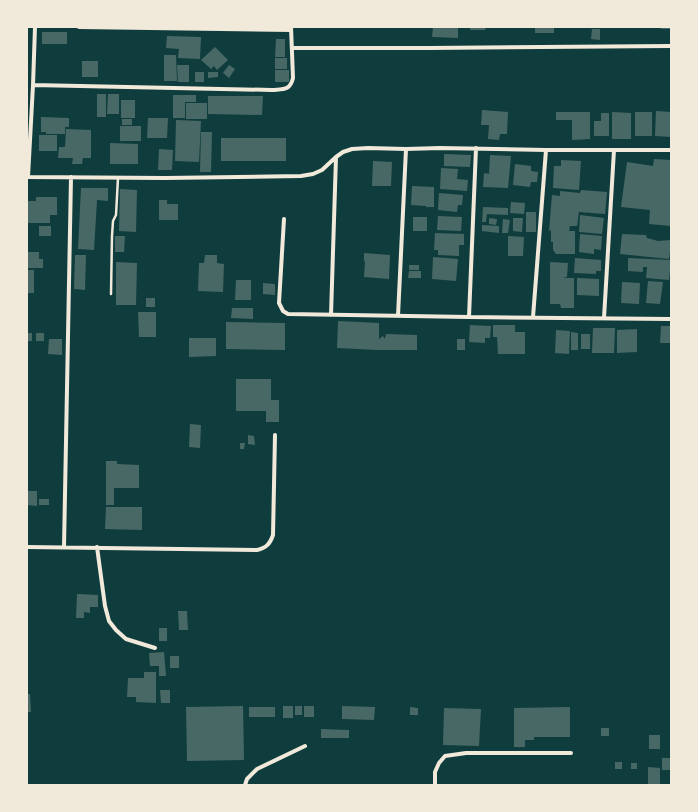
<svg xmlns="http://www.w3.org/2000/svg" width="698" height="812" font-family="'Fira Sans',sans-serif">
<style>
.building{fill:#486865}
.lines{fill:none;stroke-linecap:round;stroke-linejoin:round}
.service{stroke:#f1e9da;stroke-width:2.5}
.minor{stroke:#f1e9da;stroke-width:4}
</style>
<rect width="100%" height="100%" fill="#0f3d3e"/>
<!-- building -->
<path class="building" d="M368,27H381V28H368Z
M433,27H458V38L432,37Z
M470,27H486L485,30H470Z
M535,27H554V33H535Z
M661,27H671V29H661Z
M592,29H600V40L591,39Z
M42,32H67V44H42Z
M167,36L201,37L200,59L178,58L179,49L166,48Z
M276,39H285V57H275Z
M215,47L228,60L217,70L214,66L211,69L201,60Z
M164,55H176L177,81H164Z
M275,58H287V69H275Z
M82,61H98V77H82Z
M177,65H189V82H178Z
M229,65L235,69L229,78L223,73Z
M275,70H289V82H275Z
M195,72H204V82H195Z
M208,72H218V77L208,78Z
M97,94H106V117H97Z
M108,94H119V114H107Z
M173,95H196V102H185V118H173Z
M208,96H263L262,115L208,114Z
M121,100H135V118H121Z
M186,103H207V119H186Z
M482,110L508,112L507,134H500L499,140L488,139L489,125H481Z
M656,111L671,112V137L655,136Z
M556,112H590V139L572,140V120H556Z
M612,112L631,113V139H612Z
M635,112H652V136H635Z
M601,113H609V136H594V121H601Z
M41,117L69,118V127H65V134H46V132H41Z
M148,118H168L167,138H147Z
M122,119H132V125H122Z
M176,120L201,121L199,162L175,161Z
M120,126H141V141H120Z
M66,129L91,130V158H83L82,164H72L73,158H58L59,147H65Z
M201,132H212L211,172H200Z
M39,135H57V151H39Z
M221,138H286V161H221Z
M110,143L138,144V164H110Z
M159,149L173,150L172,170H158Z
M444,154L471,155L470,167L444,166Z
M490,155L511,156L508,188L483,187L484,173L489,174Z
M654,159L671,160V226L649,224L650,210L621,207L627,162L653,166Z
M561,160L581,161L579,190L553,188L554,166H561Z
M373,161L392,162L391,186H372Z
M515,164L531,166V171L538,172L537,182H531L530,187L513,185Z
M441,168L458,169L457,179L468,180L467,191L440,189Z
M412,186L434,187V207H426V206L411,205Z
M81,188H108V201L97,200L94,250L78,249Z
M120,189L137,190L136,232L119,231Z
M581,190L607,192L605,214L579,212L577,226H570L569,231H575V254H556L553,250V242H551V230L549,231L552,195L560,196V191L580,193Z
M439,193L463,195L462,205H458L457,212L438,210Z
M36,197H57V215H50V223H27V201H36Z
M159,200H167V204H178V220H159Z
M511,202L525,203L524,214L510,213Z
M483,207L508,208V215L487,214L486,222H482Z
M526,212H536V232H526Z
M580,215L604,218L602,234L579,232Z
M438,216L462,217L461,231L437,230Z
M413,217H427V231H413Z
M489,218L497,219L496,225L489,224Z
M513,218H523L522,232L513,231Z
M503,219L510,220L508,233H502Z
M482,225L499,226V233L482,231Z
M39,226H51V236H39Z
M435,233L464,234V245H459V256L438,255V250H434Z
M580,234L602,236L601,250L594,249V254L579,252Z
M622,234L646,235L647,238L658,241L670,240L671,241V244L669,259L620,254Z
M115,236H125L124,252H115Z
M508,236L524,237L523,256H508Z
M27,252H39V259H43V268H27Z
M364,253L390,255L389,279L364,277L365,262L364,261Z
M75,255H86L85,290L74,289Z
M205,255H217V263L224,264L223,292L198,291L199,263H204Z
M433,257L458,259L456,281L432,279Z
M575,258L601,260V271H596V274L574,273Z
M628,258L671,260L669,280L646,278L647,267H643V272L628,271Z
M116,262L137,263L136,305H116Z
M550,262L568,263L567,277L563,278H574V308H561L560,304H550Z
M409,265H419V270H409Z
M27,270H34V293H27Z
M409,271H421V278H408Z
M577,278L599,279V296L577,295Z
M236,280H251V300H235Z
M648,281L663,282L660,304L646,303Z
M622,282L640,283L639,304L621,303Z
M263,283L275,284V295L263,294Z
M146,298H155V307H146Z
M232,308H253V319L231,318Z
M138,312H156V337H139Z
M338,321L379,323V339L383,336L385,339L386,334L417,335V350H378L337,348Z
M226,322L285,323V350L226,349Z
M470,325L491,326L490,338H485V343L469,342Z
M493,325H515V332H525V354H498L497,337H493Z
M661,326H671V343H660Z
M593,328H615L614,353H592Z
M637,329V352L617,353V330Z
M556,330L570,331L569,354L555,353Z
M571,332L578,333V350H571Z
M27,333H32V341H27Z
M36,333H44V341H36Z
M581,334H590V349H581Z
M189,338H216V356L189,357Z
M49,339H62V355L48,354Z
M457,339H465V350H457Z
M236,379H271V400H279V422H266V411H236Z
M190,424L201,425L200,448L189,447Z
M248,435L254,436L255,445L248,444Z
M240,443H245L244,449H240Z
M106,461H117V464L139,465V488H114V505H106Z
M27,491H37V506L27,505Z
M39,499H49V505H39Z
M106,507H142V530L105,529Z
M77,594L98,595V607H90V613L84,612V618H76Z
M178,611H187L188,630H179Z
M159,628H167V641H159Z
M164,652L166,676H159V666H150L149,653Z
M170,656H179V668H170Z
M144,672H156V703L136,702V697H127L128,678H144Z
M160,690H170V703H161Z
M27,694H30L31,712H27Z
M243,706L244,760L187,761L186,707Z
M283,706H293V718H283Z
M295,706H302V715H295Z
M304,706H314V717H304Z
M342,706L375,707L374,720L342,719Z
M249,707H275V717H249Z
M410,707L418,708V715H410Z
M570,707V737H534V740H525V747H514V708Z
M444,708L481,709L479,746L443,745Z
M601,728H609V736H601Z
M321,729L349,730V738H321Z
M649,735H660V749H649Z
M662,758H671V770H662Z
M615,762H622V769H615Z
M631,763H637V769H631Z
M648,767L660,768V785H648Z"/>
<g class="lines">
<!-- service -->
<path class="service" d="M111,294L112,236L113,221L116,215L118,178"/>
<!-- minor -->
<path class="minor" d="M79,27L291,30
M293,48H429L671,46
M33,85L272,90C283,89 290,91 293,78L291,27
M27,177L165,178L301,176L313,174L322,170L336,157L343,152L352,149L368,148L406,149L440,148L546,150H671
M28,177L33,85L35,27
M284,219L279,303L283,311L288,314L469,317L671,319
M331,315L336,157
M398,316L406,149
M469,317L476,148
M533,317L546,150
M604,318L614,150
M27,547L257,550C266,548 270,544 273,535L275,435
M64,547L71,177
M97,547L105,606L109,621L116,630L126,639L155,648
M245,785L247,779L257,769L305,746
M435,785V772L439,763L445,756L466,753H571"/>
</g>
<!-- border -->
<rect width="698" height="812" fill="none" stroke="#f1e9da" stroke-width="56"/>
</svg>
